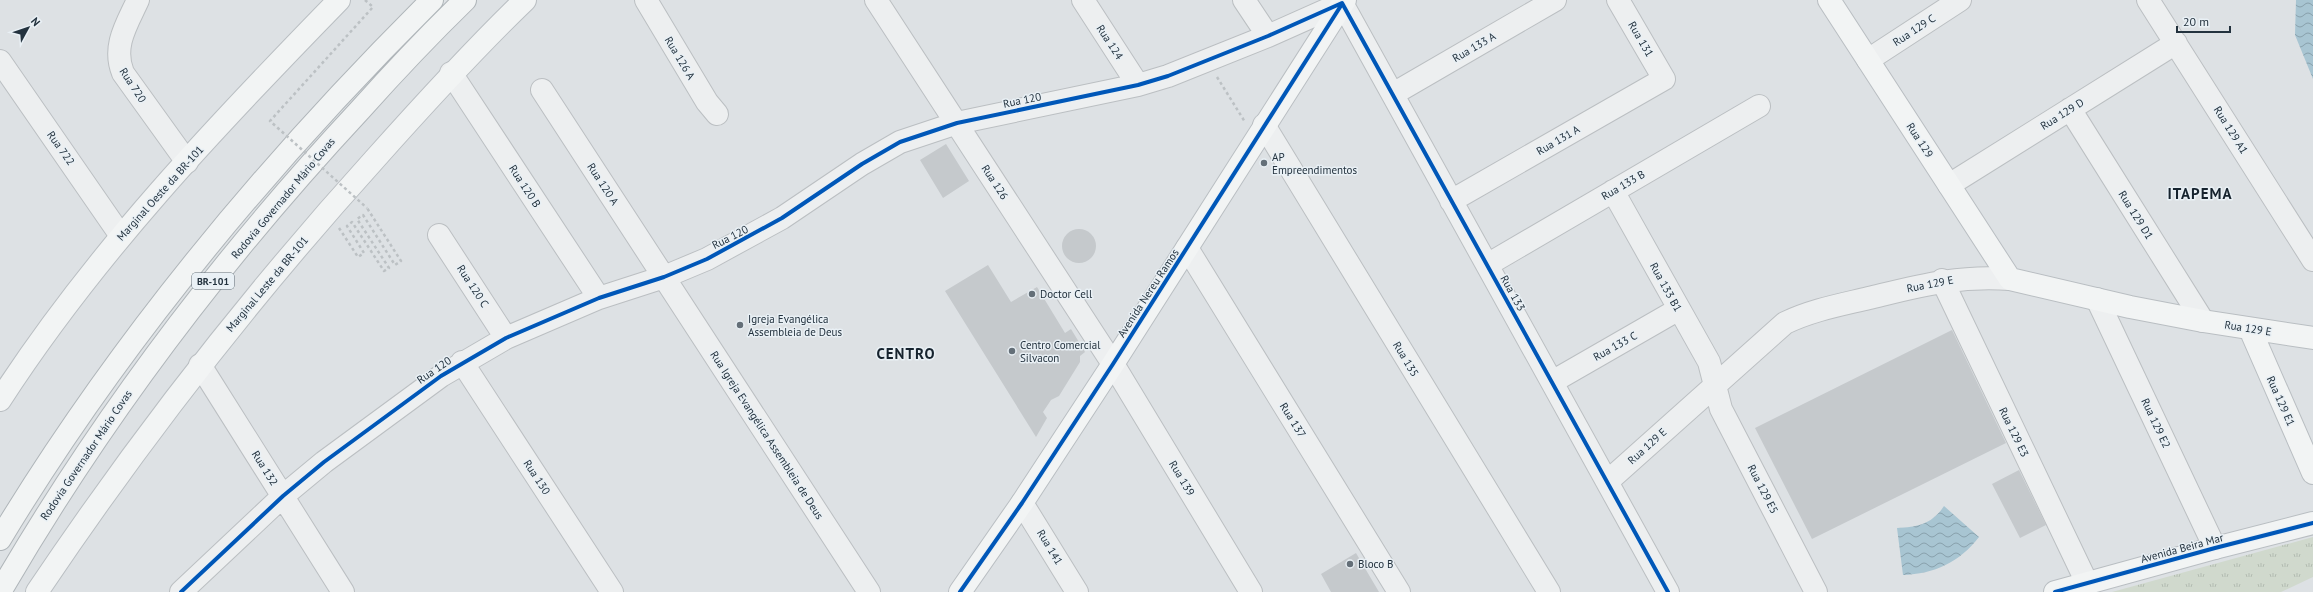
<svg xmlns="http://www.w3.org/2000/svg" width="2313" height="592" font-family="'PT Sans',sans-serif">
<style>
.grass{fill:url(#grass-tufts)}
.water{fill:url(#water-waves)}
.building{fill:#c5c9cc}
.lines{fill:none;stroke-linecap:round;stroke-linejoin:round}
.minor-casing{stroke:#bbbfc2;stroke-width:24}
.major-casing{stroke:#b9bec2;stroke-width:24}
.highway-casing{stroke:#afb5b9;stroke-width:24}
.path{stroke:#bcc1c4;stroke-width:2.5;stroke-dasharray:3 3;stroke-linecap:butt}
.minor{stroke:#edeff0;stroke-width:22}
.major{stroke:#f2f4f4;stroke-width:22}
.highway{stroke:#f2f4f4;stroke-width:22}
.path-bridge{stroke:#bcc1c4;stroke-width:2.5;stroke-dasharray:3 3;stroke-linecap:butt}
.cycleway-casing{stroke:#e9f0f5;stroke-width:6}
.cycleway{stroke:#0057b8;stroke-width:4}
.poi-dot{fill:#646f78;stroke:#e9f0f5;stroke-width:1.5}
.labels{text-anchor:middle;stroke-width:3;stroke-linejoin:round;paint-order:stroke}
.shield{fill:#e9f0f5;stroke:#5e6b75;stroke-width:1}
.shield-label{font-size:10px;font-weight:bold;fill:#23323e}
.street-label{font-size:11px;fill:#23323e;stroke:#e9f0f5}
.poi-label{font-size:11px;fill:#23323e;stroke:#e9f0f5;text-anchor:start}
.district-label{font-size:15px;font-weight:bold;letter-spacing:1px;fill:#16232e;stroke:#e9f0f5}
</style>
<defs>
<pattern id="grass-tufts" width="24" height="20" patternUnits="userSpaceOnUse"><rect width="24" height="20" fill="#d0d9cd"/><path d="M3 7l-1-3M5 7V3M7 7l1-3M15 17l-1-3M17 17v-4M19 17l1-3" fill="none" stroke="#b2bbb1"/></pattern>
<pattern id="water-waves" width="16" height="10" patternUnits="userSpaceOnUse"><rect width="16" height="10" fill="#a8c5d2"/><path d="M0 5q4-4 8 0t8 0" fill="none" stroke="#88a1ac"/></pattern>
</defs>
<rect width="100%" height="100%" fill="#dde1e4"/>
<!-- grass -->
<path class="grass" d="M2313,537V577L2281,592H2112Z"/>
<!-- water -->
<path class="water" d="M2296,0H2313V79L2295,35Z
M1944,506L1979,537C1960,562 1934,574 1903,575L1897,528C1918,527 1932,524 1944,506Z"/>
<!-- building -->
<path class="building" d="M946,144L969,181L943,198L920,160Z
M1062 246a17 17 0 1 1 34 0a17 17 0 1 1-34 0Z
M988,265L1011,302L1037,287L1065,333L1071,329L1085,352L1080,356V362L1059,396L1051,400L1043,412L1047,418L1036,437L945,291Z
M1952,330L2006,443L1812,539L1755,428Z
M2019,470L2046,525L2020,538L1992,484Z
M1356,553L1379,592H1331L1321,574Z"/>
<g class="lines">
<defs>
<path id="minor" d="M138,0C127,24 112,46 123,73L187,162
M646,0L707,102L717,114
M876,0L1113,364L1251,592
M1083,0L1138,85
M1244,0L1268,36
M2148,0L2313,260
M1868,60L1960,0
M0,61L121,236
M451,73L599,298
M542,90L869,592
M1393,94L1555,0
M2070,109L2203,321
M1264,125L1549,592
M1949,185L2176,43
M1613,191L1709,362L1721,409L1816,592
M1451,201L1664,79L1618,0
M439,235L506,338
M1187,248L1399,592
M1487,265L1759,106
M1942,280L2087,583
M2097,299L2215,548
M462,362L612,592
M200,365L343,592
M1552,382L1679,309
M1607,482L1785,323C1812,310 1840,305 1869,298C1919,286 1958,275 2010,279
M1022,503L1077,592
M181,592L283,496L324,462L441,376L506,338L599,298L664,277L707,259L782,218L862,164L900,142L957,123L1138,85L1168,76L1268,36L1342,3L1668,592"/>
<path id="major" d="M1829,0L2010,279L2130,307L2203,321L2313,338
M2250,329L2313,473
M0,400C95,253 217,125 339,0
M37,592C139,440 251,296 374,160C423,105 472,51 525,0
M960,592L1022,503L1113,364L1345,0
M2055,592L2215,548L2313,523"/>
<path id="highway" d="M0,539C119,342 269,162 432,0
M0,592C101,418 223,257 360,110C394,72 429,35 465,0"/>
</defs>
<!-- minor casing -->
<use href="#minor" class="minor-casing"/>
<!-- major casing -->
<use href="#major" class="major-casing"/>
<!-- highway casing -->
<use href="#highway" class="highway-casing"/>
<!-- path -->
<path class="path" d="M1217,77L1245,122
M339,228L358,257L364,253L347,226L352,222L384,271L389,268L357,219L363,215L395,265L401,261L367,208"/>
<!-- minor -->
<use href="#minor" class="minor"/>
<!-- major -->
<use href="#major" class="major"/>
<!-- highway -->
<use href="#highway" class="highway"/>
<!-- path-bridge -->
<path class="path-bridge" d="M365,0L373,7L270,121L367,208"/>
<defs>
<path id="cycleway" d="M181,592L283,496L324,462L441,376L506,338L599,298L664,277L707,259L782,218L862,164L900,142L957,123L1138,85L1168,76L1268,36L1342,3L1668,592
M960,592L1022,503L1113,364L1342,4
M2055,592L2215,548L2313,523"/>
</defs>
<!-- cycleway casing -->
<use href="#cycleway" class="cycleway-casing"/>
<!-- cycleway -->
<use href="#cycleway" class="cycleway"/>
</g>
<!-- markers -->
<g class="poi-dot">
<circle cx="1264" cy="163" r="4"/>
<circle cx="1032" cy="294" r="4"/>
<circle cx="740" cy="325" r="4"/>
<circle cx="1012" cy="351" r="4"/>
<circle cx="1350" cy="564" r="4"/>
</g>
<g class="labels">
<!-- shield labels -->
<rect class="shield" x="192" y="273" width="42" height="16" rx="3"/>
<g class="shield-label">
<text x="213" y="285">BR-101</text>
</g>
<!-- street labels -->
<g class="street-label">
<text transform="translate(1914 30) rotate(-33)" y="4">Rua 129 C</text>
<text transform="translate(1641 39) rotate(60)" y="4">Rua 131</text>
<text transform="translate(1110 42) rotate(57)" y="4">Rua 124</text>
<text transform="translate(1474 47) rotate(-30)" y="4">Rua 133 A</text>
<text transform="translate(680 58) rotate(59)" y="4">Rua 126 A</text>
<text transform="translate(133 85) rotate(57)" y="4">Rua 720</text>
<text transform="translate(1022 100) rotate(-12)" y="4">Rua 120</text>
<text transform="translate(2062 114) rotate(-32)" y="4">Rua 129 D</text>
<text transform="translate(2231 130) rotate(58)" y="4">Rua 129 A1</text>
<text transform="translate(1558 140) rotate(-30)" y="4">Rua 131 A</text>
<text transform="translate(1920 140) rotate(57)" y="4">Rua 129</text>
<text transform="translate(61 148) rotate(55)" y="4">Rua 722</text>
<text transform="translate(995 182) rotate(57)" y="4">Rua 126</text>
<text transform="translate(603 184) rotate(57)" y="4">Rua 120 A</text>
<text transform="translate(1623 185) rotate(-30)" y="4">Rua 133 B</text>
<text transform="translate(525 186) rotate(57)" y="4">Rua 120 B</text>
<text transform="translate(160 193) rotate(-48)" y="4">Marginal Oeste da BR-101</text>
<text transform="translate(283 198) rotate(-50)" y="4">Rodovia Governador Mário Covas</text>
<text transform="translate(2136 215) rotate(58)" y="4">Rua 129 D1</text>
<text transform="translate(730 237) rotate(-27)" y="4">Rua 120</text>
<text transform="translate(267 284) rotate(-50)" y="4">Marginal Leste da BR-101</text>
<text transform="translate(1930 284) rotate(-11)" y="4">Rua 129 E</text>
<text transform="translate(473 286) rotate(57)" y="4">Rua 120 C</text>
<text transform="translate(1666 287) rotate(61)" y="4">Rua 133 B1</text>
<text transform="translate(1148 293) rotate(-57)" y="4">Avenida Nereu Ramos</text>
<text transform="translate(1513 293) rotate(61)" y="4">Rua 133</text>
<text transform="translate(2248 328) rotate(9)" y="4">Rua 129 E</text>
<text transform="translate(1615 346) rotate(-29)" y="4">Rua 133 C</text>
<text transform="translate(1406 359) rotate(59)" y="4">Rua 135</text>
<text transform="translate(434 370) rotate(-34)" y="4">Rua 120</text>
<text transform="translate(2281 401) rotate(66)" y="4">Rua 129 E1</text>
<text transform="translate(1293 420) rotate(58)" y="4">Rua 137</text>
<text transform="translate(2156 423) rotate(65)" y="4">Rua 129 E2</text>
<text transform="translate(2014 432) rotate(64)" y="4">Rua 129 E3</text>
<text transform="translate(767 435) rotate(57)" y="4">Rua Igreja Evangélica Assembleia de Deus</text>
<text transform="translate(1647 446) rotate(-42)" y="4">Rua 129 E</text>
<text transform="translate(86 455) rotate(-56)" y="4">Rodovia Governador Mário Covas</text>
<text transform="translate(265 468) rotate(58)" y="4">Rua 132</text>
<text transform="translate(537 477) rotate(57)" y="4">Rua 130</text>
<text transform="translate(1182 478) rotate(59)" y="4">Rua 139</text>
<text transform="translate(1763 489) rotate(63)" y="4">Rua 129 E5</text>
<text transform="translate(1050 547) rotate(59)" y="4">Rua 141</text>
<text transform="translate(2182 548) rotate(-15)" y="4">Avenida Beira Mar</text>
</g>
<!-- poi labels -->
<g class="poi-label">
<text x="1272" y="161">AP<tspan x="1272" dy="13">Empreendimentos</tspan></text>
<text x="1040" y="298">Doctor Cell</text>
<text x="748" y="323">Igreja Evangélica<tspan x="748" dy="13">Assembleia de Deus</tspan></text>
<text x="1020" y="349">Centro Comercial<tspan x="1020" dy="13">Silvacon</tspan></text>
<text x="1358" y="568">Bloco B</text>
</g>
<!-- district labels -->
<g class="district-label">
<text x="2200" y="199">ITAPEMA</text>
<text x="906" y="359">CENTRO</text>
</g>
</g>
<!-- north arrow -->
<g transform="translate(28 28) rotate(50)" stroke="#e9f0f5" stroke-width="3" paint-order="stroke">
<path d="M0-3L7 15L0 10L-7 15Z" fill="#23323e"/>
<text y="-6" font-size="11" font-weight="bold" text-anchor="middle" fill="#23323e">N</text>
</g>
<!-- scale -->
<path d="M2177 26v6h53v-6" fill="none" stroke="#23323e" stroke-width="2"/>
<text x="2183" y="26" font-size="12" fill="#23323e" stroke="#e9f0f5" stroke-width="3" paint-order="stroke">20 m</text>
</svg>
